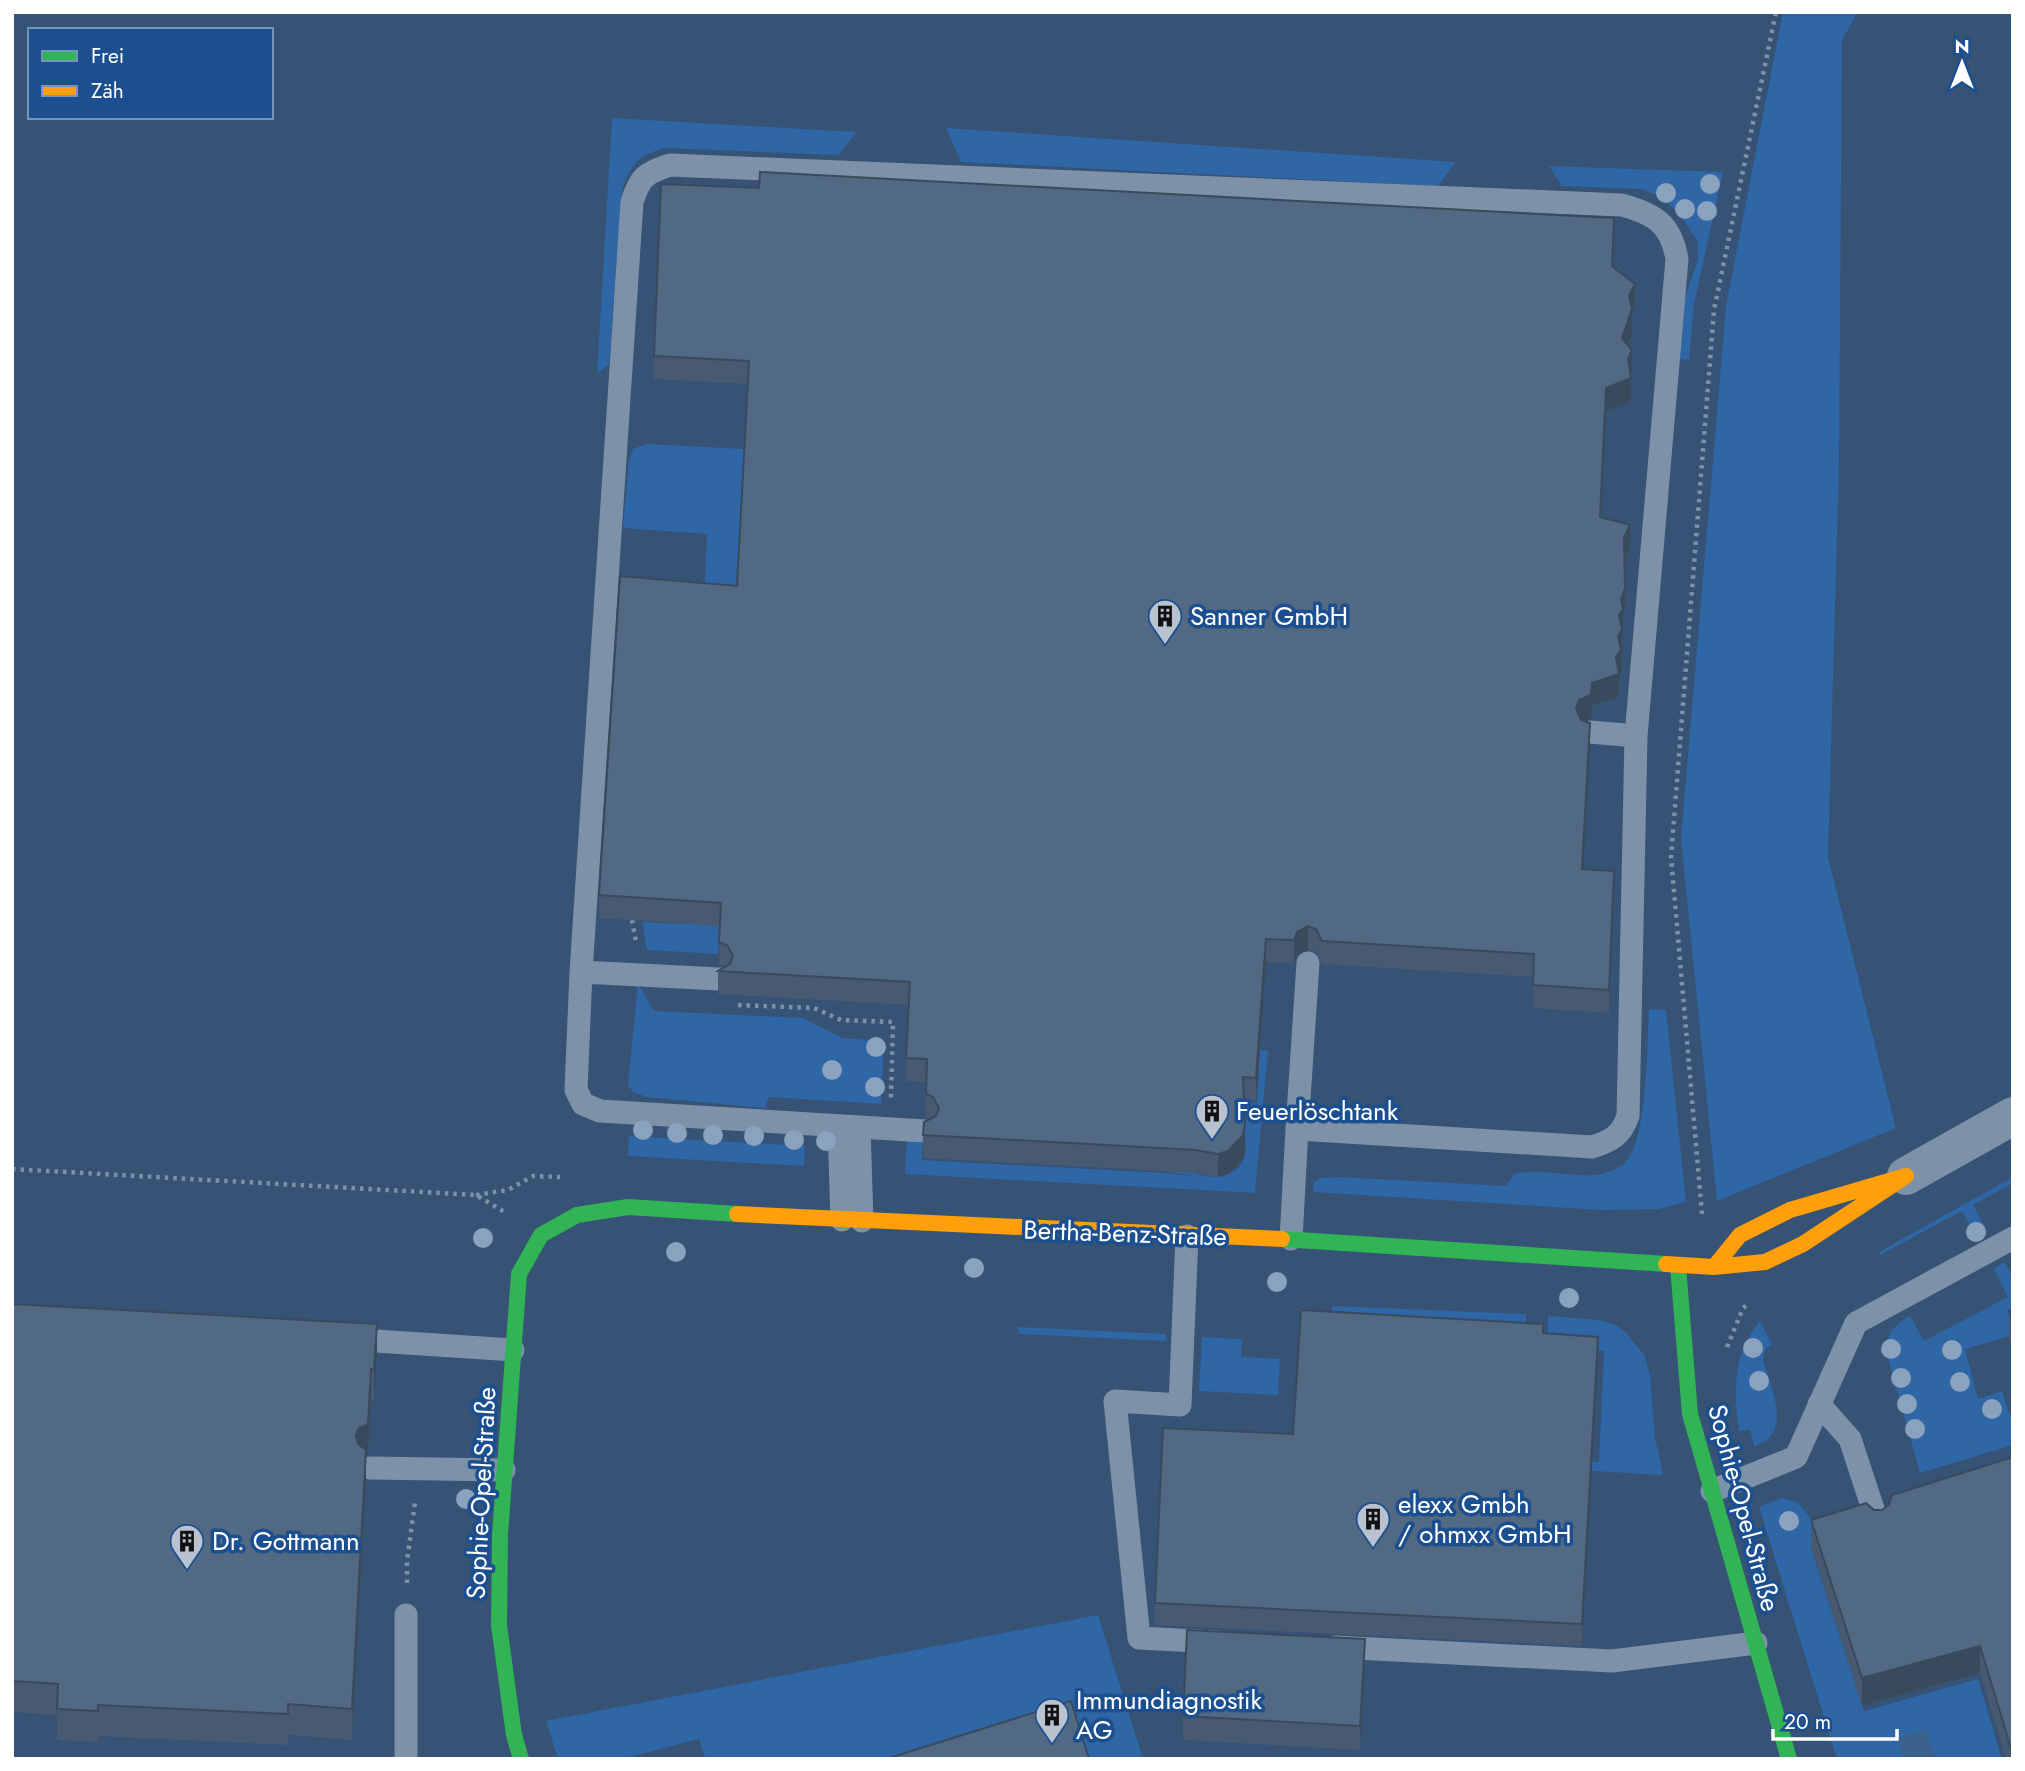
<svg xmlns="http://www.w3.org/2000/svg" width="2025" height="1771" font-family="Jost,sans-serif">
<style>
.green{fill:#2f66a5;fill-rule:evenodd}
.water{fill:#3b618d}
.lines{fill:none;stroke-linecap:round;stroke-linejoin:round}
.path{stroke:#7d92a8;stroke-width:4.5;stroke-dasharray:3.5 5;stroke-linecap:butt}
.lane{stroke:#7d92a8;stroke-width:23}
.street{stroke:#7d92a8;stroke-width:38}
.fast{stroke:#30b455;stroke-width:16}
.slow{stroke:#ff9f0a;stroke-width:16}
.tree{fill:#8aa2be}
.wall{fill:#475a72}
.shaded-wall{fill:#394a5c}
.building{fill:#526984;stroke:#394a5c;stroke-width:2}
.labels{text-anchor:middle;stroke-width:7;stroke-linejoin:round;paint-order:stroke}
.poi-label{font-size:26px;fill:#fff;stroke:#1b4f8f;text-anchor:start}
.street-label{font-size:26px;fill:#fff;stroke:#1b4f8f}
</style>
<rect width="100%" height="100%" fill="#365274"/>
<!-- green -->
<path class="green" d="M1783,12H1858L1842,40L1839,463L1828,857L1896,1128L1717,1201L1681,839L1726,306Z
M612,118L857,132L838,155L663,148C636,158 632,163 622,190L609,364L597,374Z
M946,128L1456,162L1438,186L961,162Z
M1549,166L1723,172L1694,305L1689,360L1679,359L1683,304L1698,259V242L1681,216L1662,197L1641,189L1562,186Z
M646,444L744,449L731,688L700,685L707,534L623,528L629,461L633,449Z
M689,854L722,857L718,954L647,950L642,922L685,924Z
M638,984L654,1011L803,1018L842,1038L884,1041L881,1104L769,1097L765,1108L647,1097L633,1092L628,1085Z
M1649,1009L1666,1010L1686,1202L1659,1209L1602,1210L1313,1192L1314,1182L1322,1178L1341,1177L1506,1186L1514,1174C1542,1168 1568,1177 1595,1175C1602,1175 1620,1168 1625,1163C1648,1140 1647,1043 1649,1009Z
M1260,1050L1268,1051L1255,1193L905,1174L907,1137L922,1138V1160L1164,1173L1200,1177L1164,1171L1203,1098L1257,1103ZM1241,1126C1258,1164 1229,1186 1194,1173Z
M629,1136L805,1146L804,1166L628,1156Z
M2013,1177V1183L1973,1205L1987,1231L1976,1237L1962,1211L1880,1255L1879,1252Z
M2005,1262L2013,1278V1335L1965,1349L1978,1399L2002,1391L2013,1424V1445L1920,1473L1887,1354C1885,1335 1894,1324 1910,1316L1924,1341L2008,1297L1994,1268Z
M1332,1306L1526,1314V1339L1331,1330Z
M1548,1316L1599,1320L1616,1325L1626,1333L1645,1356L1650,1376L1655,1437L1663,1475L1350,1457L1548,1459L1599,1462L1604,1351L1548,1348Z
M1760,1321L1772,1344L1765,1350L1763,1359C1770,1387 1795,1434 1754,1446L1750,1430L1739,1431C1733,1389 1733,1355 1760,1321Z
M1017,1327L1166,1334V1341L1019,1334Z
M1202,1337L1242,1339L1241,1357L1280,1359L1278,1395L1199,1391Z
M1782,1498L1797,1502L1816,1524L1811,1548L1864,1711L1978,1679L2002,1759H1837L1759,1507Z
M1098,1615L1143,1759H705L699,1739L622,1759H558L546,1721Z"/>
<!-- water -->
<path class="water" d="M1926,1730L1935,1759H1903L1897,1738Z"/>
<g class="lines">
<!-- path -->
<path class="path" d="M632,920L636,943
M738,1005L814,1008L841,1020L893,1022L891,1098
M12,1169L476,1195L506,1213
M476,1195L508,1190L533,1176L560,1177
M1702,1214L1671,857L1714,310L1776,12
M1727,1347L1743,1308L1747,1305
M407,1583V1561L415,1502"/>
<!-- lane -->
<path class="lane" d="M1590,732L1636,736
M581,972L719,979
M839,1127L842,1220
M859,1128L862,1221
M1297,1129L1308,963
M925,1131L600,1111L583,1104L576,1090L581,972L632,202C640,177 645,173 670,165L1622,205C1655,214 1671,224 1677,259L1636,736L1628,1116C1621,1136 1611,1141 1592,1147L1297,1129L1291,1239
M1187,1236L1180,1405L1115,1401L1139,1638L1217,1642
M345,1339L513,1350
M1819,1404L1850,1439L1878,1524
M370,1468L504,1470
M1712,1491L1796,1457L1856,1323L2013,1238
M406,1615V1759
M1335,1647L1612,1661L1756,1643"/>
<!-- street -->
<path class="street" d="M1906,1176L2013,1116"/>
<!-- fast -->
<path class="fast" d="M1282,1239L1666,1264
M1678,1266L1690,1414L1789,1759
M521,1759L514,1735L499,1625L500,1535L519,1274L541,1235L577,1215L628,1207L737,1214"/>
<!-- slow -->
<path class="slow" d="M737,1214L1282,1239
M1666,1264L1714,1267L1765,1262L1803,1244L1906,1176L1790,1210L1740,1235L1714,1267"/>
</g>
<!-- trees -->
<g class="tree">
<circle cx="1710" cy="184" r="10"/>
<circle cx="1666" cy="193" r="10"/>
<circle cx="1685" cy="209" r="10"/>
<circle cx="1707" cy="211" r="10"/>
<circle cx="876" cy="1047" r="10"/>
<circle cx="832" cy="1070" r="10"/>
<circle cx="875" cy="1087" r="10"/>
<circle cx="643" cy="1130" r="10"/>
<circle cx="677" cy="1133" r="10"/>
<circle cx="713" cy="1135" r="10"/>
<circle cx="754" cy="1136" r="10"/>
<circle cx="794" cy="1140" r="10"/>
<circle cx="826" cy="1141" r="10"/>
<circle cx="1976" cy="1232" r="10"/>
<circle cx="483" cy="1238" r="10"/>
<circle cx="676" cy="1252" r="10"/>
<circle cx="974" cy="1268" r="10"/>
<circle cx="1277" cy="1282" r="10"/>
<circle cx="1569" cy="1298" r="10"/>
<circle cx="1753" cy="1348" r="10"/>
<circle cx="1891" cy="1349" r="10"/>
<circle cx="1952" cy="1350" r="10"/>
<circle cx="1901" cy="1378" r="10"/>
<circle cx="1759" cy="1381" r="10"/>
<circle cx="1960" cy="1382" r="10"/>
<circle cx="1907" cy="1404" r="10"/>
<circle cx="1992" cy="1409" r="10"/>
<circle cx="1915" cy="1429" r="10"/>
<circle cx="466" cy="1499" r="10"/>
<circle cx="1789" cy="1521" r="10"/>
</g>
<!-- wall -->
<path class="wall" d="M1614,241L1613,267L1635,307L1632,313V332L1628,345L1632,373L1631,376V401L1606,411L1601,517L1630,548L1625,560V611L1623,616V633L1622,635L1621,673L1619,676V697L1592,706L1591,718L1584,721L1590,746L1583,869L1614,894L1609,1013L1533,1008V977L1322,964L1316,952L1308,949L1297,955L1294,963L1266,962L1256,1101L1244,1100L1245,1147L1243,1158L1228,1174L1218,1177L1196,1173L923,1158V1135L931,1119L926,1117V1082L906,1081V1058L909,1005L718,994V971L725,967L719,965L720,926L599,918V895L737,586L747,384L654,379V356Z
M12,1304L377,1355L374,1400H371L368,1455H366V1481L352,1740L288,1735V1745L98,1736V1742L57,1740V1715L12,1712Z
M2013,1310V1350L2009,1338V1311Z
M1543,1333L1598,1359L1582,1646L1155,1625V1603L1293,1434Z
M2013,1457V1759H2006L1980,1673L1862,1705L1811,1547V1520L1874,1510H1882Z
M1365,1663L1360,1750L1183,1740V1716Z"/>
<!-- shaded-wall -->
<path class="shaded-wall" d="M1614,218V241L1612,289V266Z
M1635,284V307L1632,313V332L1622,362V338L1629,296Z
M1632,350V373L1629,379L1631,378V401L1606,411L1600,540V517L1606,388L1628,359Z
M1630,525V548L1624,561V538Z
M1625,588V611L1623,616V633L1622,635L1621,673L1619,676V697L1592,706L1591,718L1579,723L1576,708L1579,700L1592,683L1616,657L1621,599Z
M1590,723V746L1582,892V869Z
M1614,871V894L1609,1013V990Z
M1308,926V949L1297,955L1294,963V940L1297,932Z
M1266,939V962L1256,1101V1078Z
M1245,1123V1147L1243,1158L1228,1174L1218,1177V1154Z
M377,1324V1355L374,1400V1369Z
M1598,1337V1359L1582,1646V1624Z
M371,1369V1400L368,1455H366V1481L352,1740L356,1436Z
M1365,1639V1663L1360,1750V1726Z
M1980,1646V1673L1862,1705V1678Z"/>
<!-- building -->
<path class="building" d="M760,172L1614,218L1612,266L1635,284L1629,296L1632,309L1622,338L1632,350L1628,359L1631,378L1606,388L1600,517L1630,525L1624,538L1625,588L1621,599L1623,609L1619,615L1622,630L1618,636L1621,650L1616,657L1619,674L1592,683L1591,695L1579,700L1576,708L1581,720L1590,723L1582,869L1614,871L1609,990L1533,985L1534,954L1322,941L1316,929L1308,926L1297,932L1294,940L1266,939L1256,1078L1243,1077L1245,1123L1243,1135L1228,1151L1218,1154L1196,1150L923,1135L924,1122L936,1116L939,1108L933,1097L926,1094L927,1059L906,1058L910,982L718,971L730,964L733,956L727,945L719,942L721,903L599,895L620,576L737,586L749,361L654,356L661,184L759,188Z
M12,1304L377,1324L374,1369H371L368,1424L358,1429L356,1436L358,1444L366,1450L352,1709L288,1704V1714L98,1705V1711L57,1709L58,1684L12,1681Z
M1301,1310L1543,1324V1333L1598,1337L1582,1624L1155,1603L1163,1428L1293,1434Z
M2013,1310V1322L2009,1311Z
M2013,1457V1755L1980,1646L1862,1678L1811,1520L1866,1503L1874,1510H1882L1889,1505L1892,1495Z
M1187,1630L1365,1639L1360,1726L1183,1716Z
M1071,1701L1089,1759H886Z"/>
<!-- icons -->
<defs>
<symbol id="building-pin" viewBox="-11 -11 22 30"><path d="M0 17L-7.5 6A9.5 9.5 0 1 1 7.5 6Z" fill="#b9c2ce" stroke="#1b4f8f"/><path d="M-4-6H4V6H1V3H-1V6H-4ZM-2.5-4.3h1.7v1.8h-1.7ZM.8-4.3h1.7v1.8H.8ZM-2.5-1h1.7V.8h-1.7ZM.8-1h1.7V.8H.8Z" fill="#111"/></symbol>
</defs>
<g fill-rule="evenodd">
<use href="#building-pin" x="1146" y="597" width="38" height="52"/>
<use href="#building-pin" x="1193" y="1092" width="38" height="52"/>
<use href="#building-pin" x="1354" y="1500" width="38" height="52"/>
<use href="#building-pin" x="168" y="1522" width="38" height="52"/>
<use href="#building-pin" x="1033" y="1696" width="38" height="52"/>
</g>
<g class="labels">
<!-- poi labels -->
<g class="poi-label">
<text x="1190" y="625">Sanner GmbH</text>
<text x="1236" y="1120">Feuerlöschtank</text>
<text x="1398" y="1513">elexx Gmbh<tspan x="1398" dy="30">/ ohmxx GmbH</tspan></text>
<text x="212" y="1550">Dr. Gottmann</text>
<text x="1076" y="1709">Immundiagnostik<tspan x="1076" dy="30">AG</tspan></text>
</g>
<!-- street labels -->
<g class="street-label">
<text transform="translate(1125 1233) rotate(2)" y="9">Bertha-Benz-Straße</text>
<text transform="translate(481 1493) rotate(-87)" y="9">Sophie-Opel-Straße</text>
<text transform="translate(1744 1508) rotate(75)" y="9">Sophie-Opel-Straße</text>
</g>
</g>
<!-- border -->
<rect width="2025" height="1771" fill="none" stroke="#ffffff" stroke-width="28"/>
<!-- legend -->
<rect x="28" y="28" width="245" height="91" fill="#1b4f8f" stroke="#7695bc" stroke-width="2"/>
<rect x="42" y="51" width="35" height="10" fill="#30b455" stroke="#7695bc" stroke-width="2"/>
<text x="91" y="63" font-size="21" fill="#ffffff">Frei</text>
<rect x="42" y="86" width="35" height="10" fill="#ff9f0a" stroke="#7695bc" stroke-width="2"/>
<text x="91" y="98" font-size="21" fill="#ffffff">Zäh</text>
<!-- north arrow -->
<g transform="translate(1962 63)" stroke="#1b4f8f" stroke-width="5" paint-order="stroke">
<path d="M0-5L12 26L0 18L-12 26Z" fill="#ffffff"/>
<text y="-10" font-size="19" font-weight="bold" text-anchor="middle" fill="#ffffff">N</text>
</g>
<!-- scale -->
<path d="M1773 1729v10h124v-10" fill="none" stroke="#ffffff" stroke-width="3.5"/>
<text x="1784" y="1729" font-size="21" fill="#ffffff" stroke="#1b4f8f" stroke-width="5" paint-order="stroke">20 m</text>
</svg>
